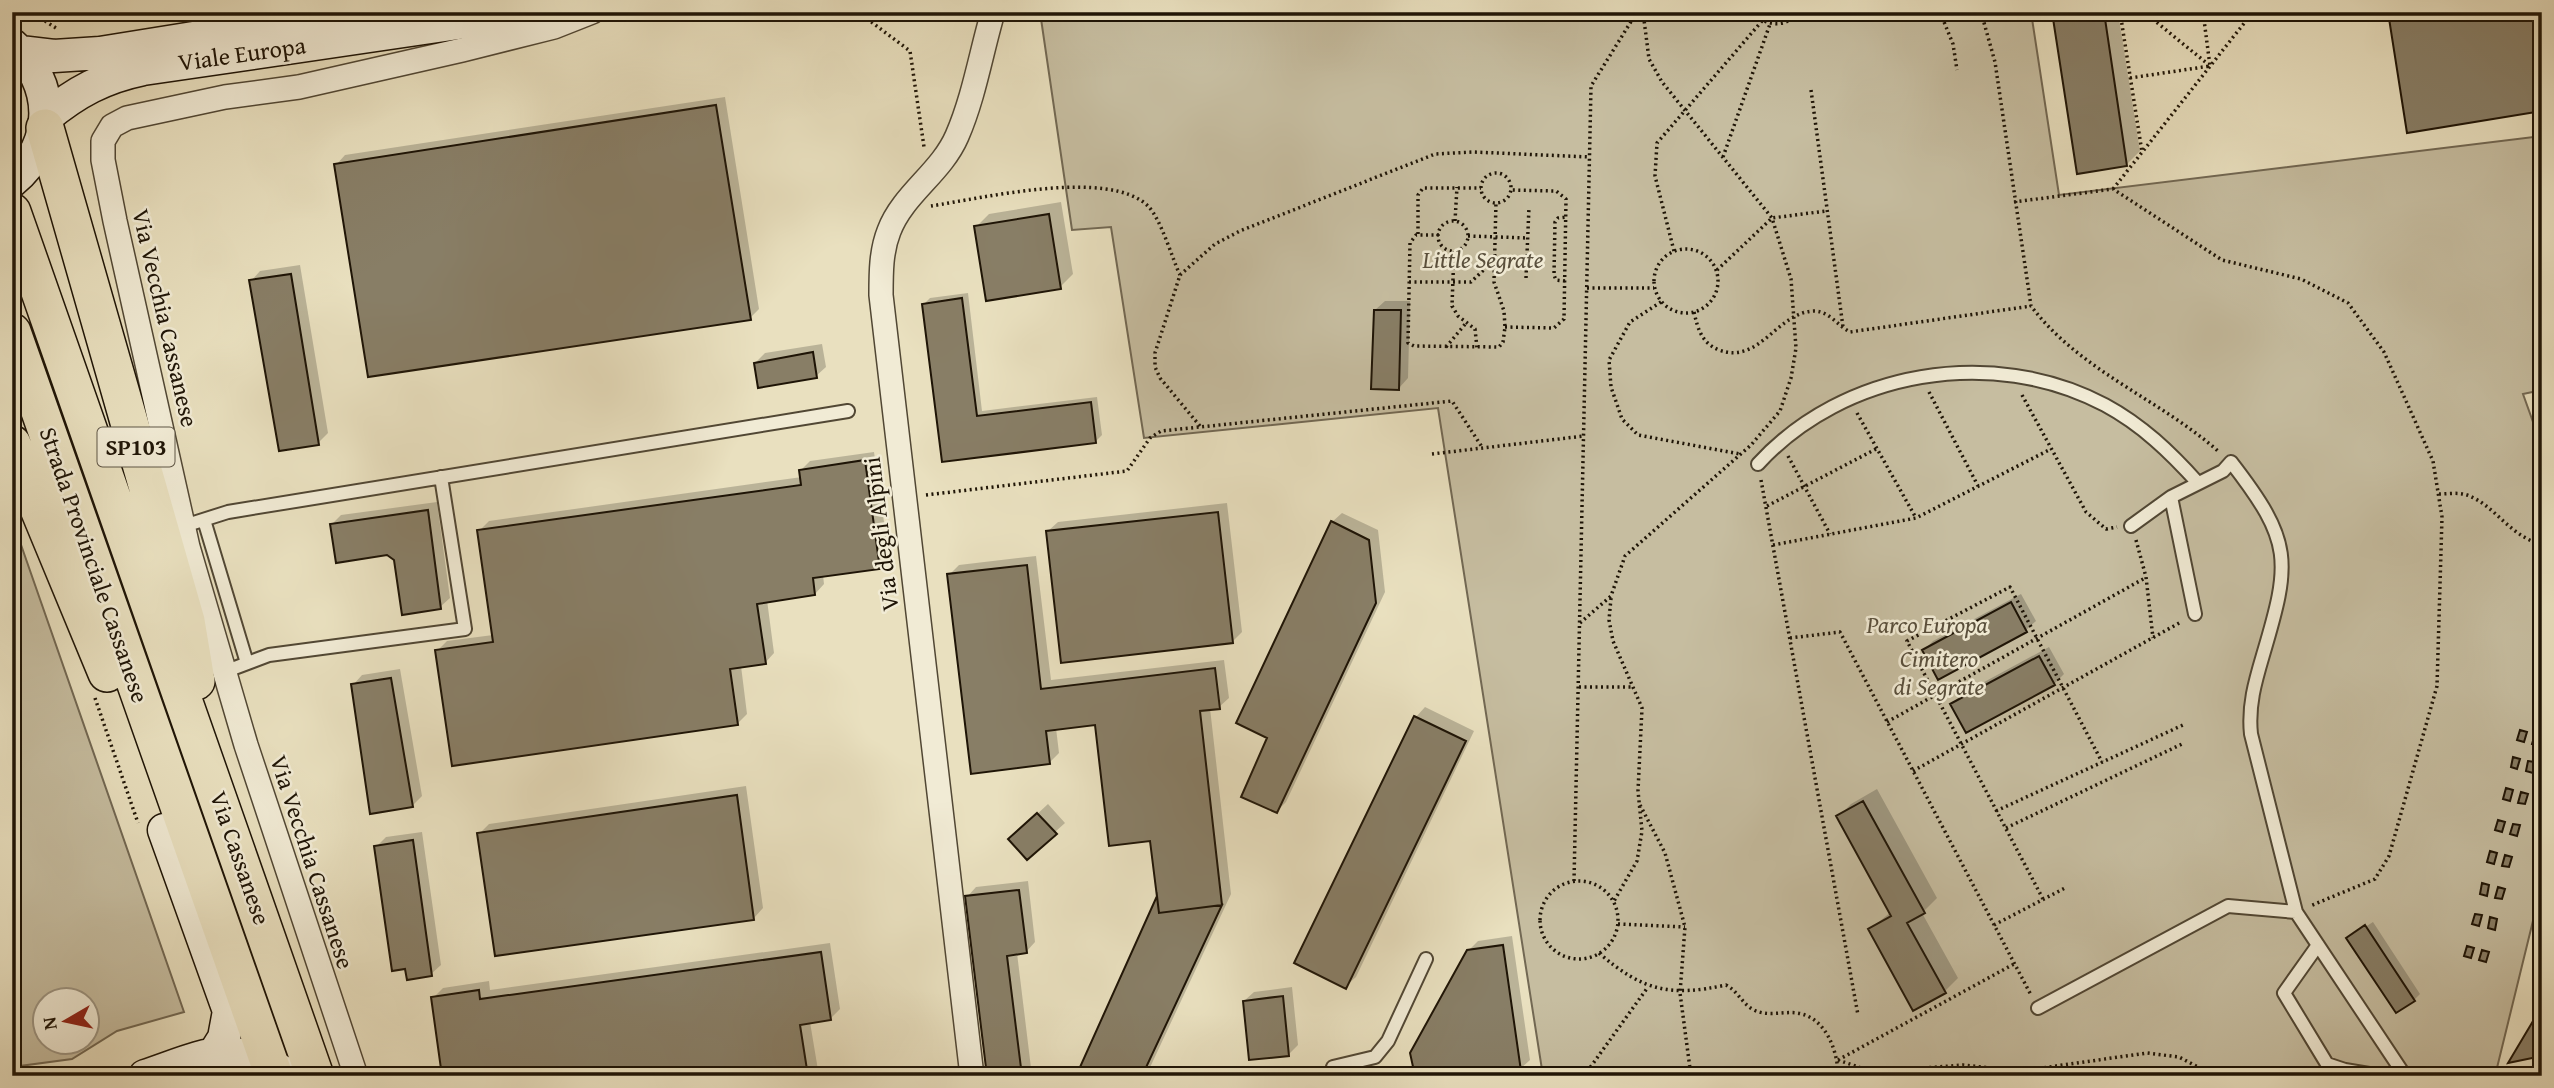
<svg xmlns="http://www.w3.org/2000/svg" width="2554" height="1088" font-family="'Gentium Book Plus',serif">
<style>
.green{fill:#c6bda0;stroke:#726853;stroke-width:2;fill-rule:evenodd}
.shadow{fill:#0003}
.building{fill:#887e66;stroke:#1e1406;stroke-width:2}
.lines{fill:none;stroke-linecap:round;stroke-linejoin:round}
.lane-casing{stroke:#514734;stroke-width:16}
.street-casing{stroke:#514734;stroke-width:26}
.secondary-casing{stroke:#1e1406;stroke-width:35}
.primary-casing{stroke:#1e1406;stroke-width:40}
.path{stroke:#1e1406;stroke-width:3.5;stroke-dasharray:2 3.5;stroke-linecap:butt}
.lane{stroke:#f1ebd5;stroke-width:12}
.street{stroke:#f1ebd5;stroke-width:23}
.secondary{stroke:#f1ebd5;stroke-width:32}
.primary{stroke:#e9e0bf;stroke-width:37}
.labels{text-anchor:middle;stroke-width:5;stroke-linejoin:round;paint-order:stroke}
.shield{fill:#f1ebd5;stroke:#5d5444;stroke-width:2}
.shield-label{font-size:23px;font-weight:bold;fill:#1e1406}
.street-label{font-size:24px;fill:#1e1406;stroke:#f1ebd5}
.park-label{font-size:24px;font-style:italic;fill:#594f3c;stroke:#f1ebd5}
</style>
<rect width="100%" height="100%" fill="#e9e0bf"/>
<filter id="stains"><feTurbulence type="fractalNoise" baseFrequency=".00286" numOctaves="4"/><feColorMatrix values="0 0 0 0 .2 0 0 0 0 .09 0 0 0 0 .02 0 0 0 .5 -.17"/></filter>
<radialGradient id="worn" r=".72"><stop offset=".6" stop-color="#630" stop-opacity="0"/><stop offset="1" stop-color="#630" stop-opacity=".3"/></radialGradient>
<!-- green -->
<path class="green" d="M1040,12H2031L2059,195L2542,136V390L2523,394L2542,447V884L2495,1076H1543L1438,408L1144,438L1111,227L1072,230Z
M12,519L184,1012L117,1031L72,1059L12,1067ZM46,1000H88V1042H46Z"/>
<!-- shadow -->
<path class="shadow" d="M2053,12H2118L2140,151L2127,164Z
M2390,12H2542V109Z
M725,97L759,309L750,318L336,165L345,155Z
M1061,202L1073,274L1060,287L976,227L989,214Z
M300,265L328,433L318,443L251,281L260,271Z
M968,293L982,411L1097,397L1102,435L1096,441L943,460L924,304L930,298Z
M1385,301H1410L1408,378L1399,388L1375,310Z
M822,344L826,367L816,376L755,363L765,353Z
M874,452L889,557L879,567L823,575L824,584L815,594L767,600L774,653L765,663L741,666L747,714L737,724L437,651L447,641L493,635L479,531L489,521L802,477L801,470L810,461Z
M437,502L450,598L440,607L395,559L332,524L341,515Z
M1227,503L1242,632L1232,642L1048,531L1058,522Z
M1342,513L1378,530L1385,592L1286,802L1277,811L1269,738L1332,522Z
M1036,556L1051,680L1224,660L1229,698L1219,707L1210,708L1231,894L1146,1076H1078L1159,896L1152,840L1097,723L1056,728L1059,753L1049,763L949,575L959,565Z
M2021,594L2036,621L2026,630L1924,650L1933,641Z
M2049,647L2064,674L2054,684L1952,704L1962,694Z
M400,669L422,796L412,806L353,685L362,675Z
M1425,707L1474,731L1356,977L1346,986L1297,962L1416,717Z
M746,786L763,908L754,918L479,834L489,824Z
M1877,789L1937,898L1922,913L1958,978L1945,991L1870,929L1891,912L1838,817L1851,804Z
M1048,804L1065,823L1055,832L1020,830Z
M422,832L441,965L431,974L407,967L376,847L386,837Z
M1028,881L1035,942L1026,952L1017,953L1032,1076H988L967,897L976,887Z
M2373,922L2420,994L2414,1000L2353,935Z
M1512,936L1530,1060L1520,1069L1468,951L1478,941Z
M830,943L840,1009L830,1019L810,1022L819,1076H443L433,998L443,988L489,981L490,990Z
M1292,987L1298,1045L1289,1054L1244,1001L1254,992Z"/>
<!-- building -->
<path class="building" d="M2052,12H2104L2127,166L2077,174Z
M2388,12H2532L2542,72V111L2407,133Z
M716,105L751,320L368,377L334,164Z
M1049,214L1061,289L986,301L974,226Z
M291,274L319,445L279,451L249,280Z
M962,298L977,416L1091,402L1096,443L942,462L922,304Z
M1374,310H1401L1399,390L1371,389Z
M813,352L817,378L758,388L754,363Z
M865,460L880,569L813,578L815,595L757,604L766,664L730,669L738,725L452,766L435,650L493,642L477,530L801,485L799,470Z
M428,510L441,609L402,615L394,560L387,555L336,563L330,524Z
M1218,512L1233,643L1061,663L1046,531Z
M1331,521L1369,540L1376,603L1277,813L1241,797L1267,738L1236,723Z
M1027,565L1041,689L1215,668L1220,709L1200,711L1222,905L1159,913L1150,841L1109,846L1095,725L1046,731L1050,764L971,774L947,574Z
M2011,602L2027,632L1938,680L1922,650Z
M2039,656L2055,685L1966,733L1950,704Z
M391,678L413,807L370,814L351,684Z
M1414,716L1466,741L1346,989L1294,963Z
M2520,730L2527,732L2524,742L2517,740Z
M2535,734L2542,735L2539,746L2532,744Z
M2513,757L2520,759L2517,769L2511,767Z
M2528,761L2535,762L2533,773L2526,771Z
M2506,788L2513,790L2510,801L2503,799Z
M2521,792L2528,794L2525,804L2518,803Z
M737,795L754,920L495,956L477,833Z
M1863,801L1925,913L1907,923L1946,993L1913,1011L1868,929L1891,916L1836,816Z
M1037,813L1057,834L1027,860L1008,839Z
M2498,820L2505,822L2502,832L2495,830Z
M2513,824L2520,825L2517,836L2510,834Z
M413,840L432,976L407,980L405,969L392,971L374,846Z
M2490,851L2497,853L2494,864L2487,862Z
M2505,855L2512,857L2509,867L2502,866Z
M2482,883L2489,885L2487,896L2480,894Z
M2498,887L2505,889L2502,899L2495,898Z
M1019,890L1027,953L1007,956L1022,1076H987L965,896Z
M1157,896L1159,913L1222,905L1142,1076H1076Z
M2475,914L2482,915L2479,926L2472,924Z
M2490,917L2497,919L2495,930L2488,928Z
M2365,925L2415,1001L2396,1013L2346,938Z
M1503,945L1521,1071L1489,1076H1415L1410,1053L1467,950Z
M2467,946L2474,948L2471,958L2464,956Z
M2482,950L2489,952L2486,962L2479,960Z
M821,952L831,1020L800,1025L808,1076H442L431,997L479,990L480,999Z
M1283,996L1289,1056L1249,1060L1243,1001Z
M2542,1006V1056L2508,1063Z"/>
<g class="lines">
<defs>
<path id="lane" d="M1758,464C1843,371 1992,345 2105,405C2142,425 2170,452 2198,483
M2171,497L2223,471L2231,462C2293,542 2291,561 2263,655C2255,682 2248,706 2251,734L2296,912L2405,1076
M204,520L247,663
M184,526L228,512L848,411
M2131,526L2171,497L2195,614
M224,672L269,655L465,629L441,477
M2318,945L2284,993L2327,1064L2345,1070L2381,1076
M2038,1008L2228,906L2296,912
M1334,1076L1333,1067L1375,1057L1388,1041L1426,959"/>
<path id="street" d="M356,1076L246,745L188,547L115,221L103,160V141L112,126L127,118L225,97L299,87L462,50L554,27L592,12
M972,1076L881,295C881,273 881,251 889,231C903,194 941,173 957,136C974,97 981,53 993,12"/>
<path id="secondary" d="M12,45C56,82 57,144 12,181
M20,52L54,56L100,53L356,12
M46,117C76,92 104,77 143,69L533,12
M164,830L229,1011L224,1038L214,1054
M145,1076C202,1057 229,1038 284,1073"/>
<path id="primary" d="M45,128L186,621L196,681
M12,212L315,1076
M12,332L274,1076
M12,444L107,673"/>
</defs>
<!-- lane casing -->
<use href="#lane" class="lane-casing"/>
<!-- street casing -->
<use href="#street" class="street-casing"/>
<!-- secondary casing -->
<use href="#secondary" class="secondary-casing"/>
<!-- primary casing -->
<use href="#primary" class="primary-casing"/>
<!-- path -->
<path class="path" d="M31,12L56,28
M858,12L910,51L924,147
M1751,12C1765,25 1785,30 1798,12
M1940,12L1953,44L1957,70
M1981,12L1995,62L2031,306C2080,371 2159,399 2218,451
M2120,12L2142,152
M2144,12L2209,65
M2121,18L2144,15
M2130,78L2210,66L2203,12
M1811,90L1843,327
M1723,157L1770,24
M1481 188a15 15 0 1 1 30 0a15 15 0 1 1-30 0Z
M2113,189L2253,12
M2014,202L2113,189L2222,260L2301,279L2348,303L2384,352L2433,461L2442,517L2437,686L2389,856L2375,879L2310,906
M931,206C983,198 1109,168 1148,206C1161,219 1172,258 1180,275
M1455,221L1457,187
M1438 236a15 15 0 1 1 30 0a15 15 0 1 1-30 0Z
M1418,234V195L1423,188H1481
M1439,235H1416L1410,243L1408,343L1414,346L1499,347L1503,342L1505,327L1504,311L1494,282L1496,202
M1468,236L1528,238
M1654 281a32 32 0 1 1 64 0a32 32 0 1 1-64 0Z
M1454,251L1452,306L1458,316L1475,329L1477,348
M1674,251L1655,176L1657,143L1762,21
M1717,270L1772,218L1826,211
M1526,278L1529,207
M1565,281L1556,280L1554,275L1555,222L1558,218L1566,217
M1409,282H1471L1493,261
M1587,288H1654
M1661,302L1630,322L1609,360L1611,387L1622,419L1638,435L1740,454
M1694,312C1698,330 1702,343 1719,350C1760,365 1777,312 1814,311C1829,311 1838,326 1850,332L2031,306
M1505,327L1554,328L1564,319L1566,199L1556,191L1511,190
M1446,347L1467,322
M1929,392L1978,486
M2022,395L2086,512L2106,529L2117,527
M1857,413L1916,518
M1200,426L1160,378L1155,367V353L1180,275L1215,244L1240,231L1435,154L1473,152L1590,157
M1432,454L1584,436
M1788,456L1830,534
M1761,480L1858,1015
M2439,494C2448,494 2458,492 2467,495C2495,505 2511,538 2542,544
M926,495L1127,471L1150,438L1161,431L1452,401L1482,447
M1767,506L1876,449
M2136,540L2146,577L2153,638
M1773,545L1916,518L2051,449
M1611,598L1609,620L1613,641L1642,708L1638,791L1642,831L1637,861L1614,901
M1580,623L1611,596L1625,556L1751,445L1780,411L1791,378L1796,348L1791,279L1772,218L1662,82L1649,59L1643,12
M1790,638L1840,632L2031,995
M1579,687H1634
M95,698L138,823
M1887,722L2145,578
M1913,771L2181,622
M1640,805L1665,853L1685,927L1680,993L1691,1076
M1996,811L2183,725
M2006,828L2182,744
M1574,881L1591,86L1637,12
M1540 920a39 39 0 1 1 78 0a39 39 0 1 1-78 0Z
M2043,899L1907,641L2010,587L2102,762
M1618,924L1685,927
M1994,925L2065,888
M1599,953C1643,991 1670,997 1726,985C1738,991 1742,1004 1754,1010C1768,1017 1783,1011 1797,1013C1826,1017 1838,1051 1838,1076
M1838,1060L1873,1072L1963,1065L2021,1071L2147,1053L2179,1057L2215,1076
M1838,1060L2014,964
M1584,1076L1648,987"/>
<!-- lane -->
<use href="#lane" class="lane"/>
<!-- street -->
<use href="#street" class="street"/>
<!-- secondary -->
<use href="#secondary" class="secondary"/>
<!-- primary -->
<use href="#primary" class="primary"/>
</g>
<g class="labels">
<!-- shield labels -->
<rect class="shield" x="97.5" y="427.5" width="77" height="39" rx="5"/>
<g class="shield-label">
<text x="136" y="455">SP103</text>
</g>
<!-- street labels -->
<g class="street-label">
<text transform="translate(242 54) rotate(-8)" y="8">Viale Europa</text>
<text transform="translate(165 318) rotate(77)" y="8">Via Vecchia Cassanese</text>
<text transform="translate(881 534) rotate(-97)" y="8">Via degli Alpini</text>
<text transform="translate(94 565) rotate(71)" y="8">Strada Provinciale Cassanese</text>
<text transform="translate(240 858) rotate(71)" y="8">Via Cassanese</text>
<text transform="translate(312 862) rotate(72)" y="8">Via Vecchia Cassanese</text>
</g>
<!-- park labels -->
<g class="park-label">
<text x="1483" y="268">Little Segrate</text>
<text x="1927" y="633">Parco Europa</text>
<text x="1939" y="667">Cimitero<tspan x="1939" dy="28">di Segrate</tspan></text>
</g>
</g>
<!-- margin -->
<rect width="2554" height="1088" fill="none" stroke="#e9e0bf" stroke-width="42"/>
<rect x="14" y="14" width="2526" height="1060" fill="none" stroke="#1e1406" stroke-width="3.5"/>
<rect x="21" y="21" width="2512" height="1046" fill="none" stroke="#1e1406" stroke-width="2"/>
<!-- north arrow -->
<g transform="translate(66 1021) rotate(261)"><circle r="33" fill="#f1ebd5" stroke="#9d9582" stroke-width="2"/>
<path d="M0-5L12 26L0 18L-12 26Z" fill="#8f2418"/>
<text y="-10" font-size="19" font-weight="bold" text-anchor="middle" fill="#1e1406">N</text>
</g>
<rect width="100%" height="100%" filter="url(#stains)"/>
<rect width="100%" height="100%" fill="url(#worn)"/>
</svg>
